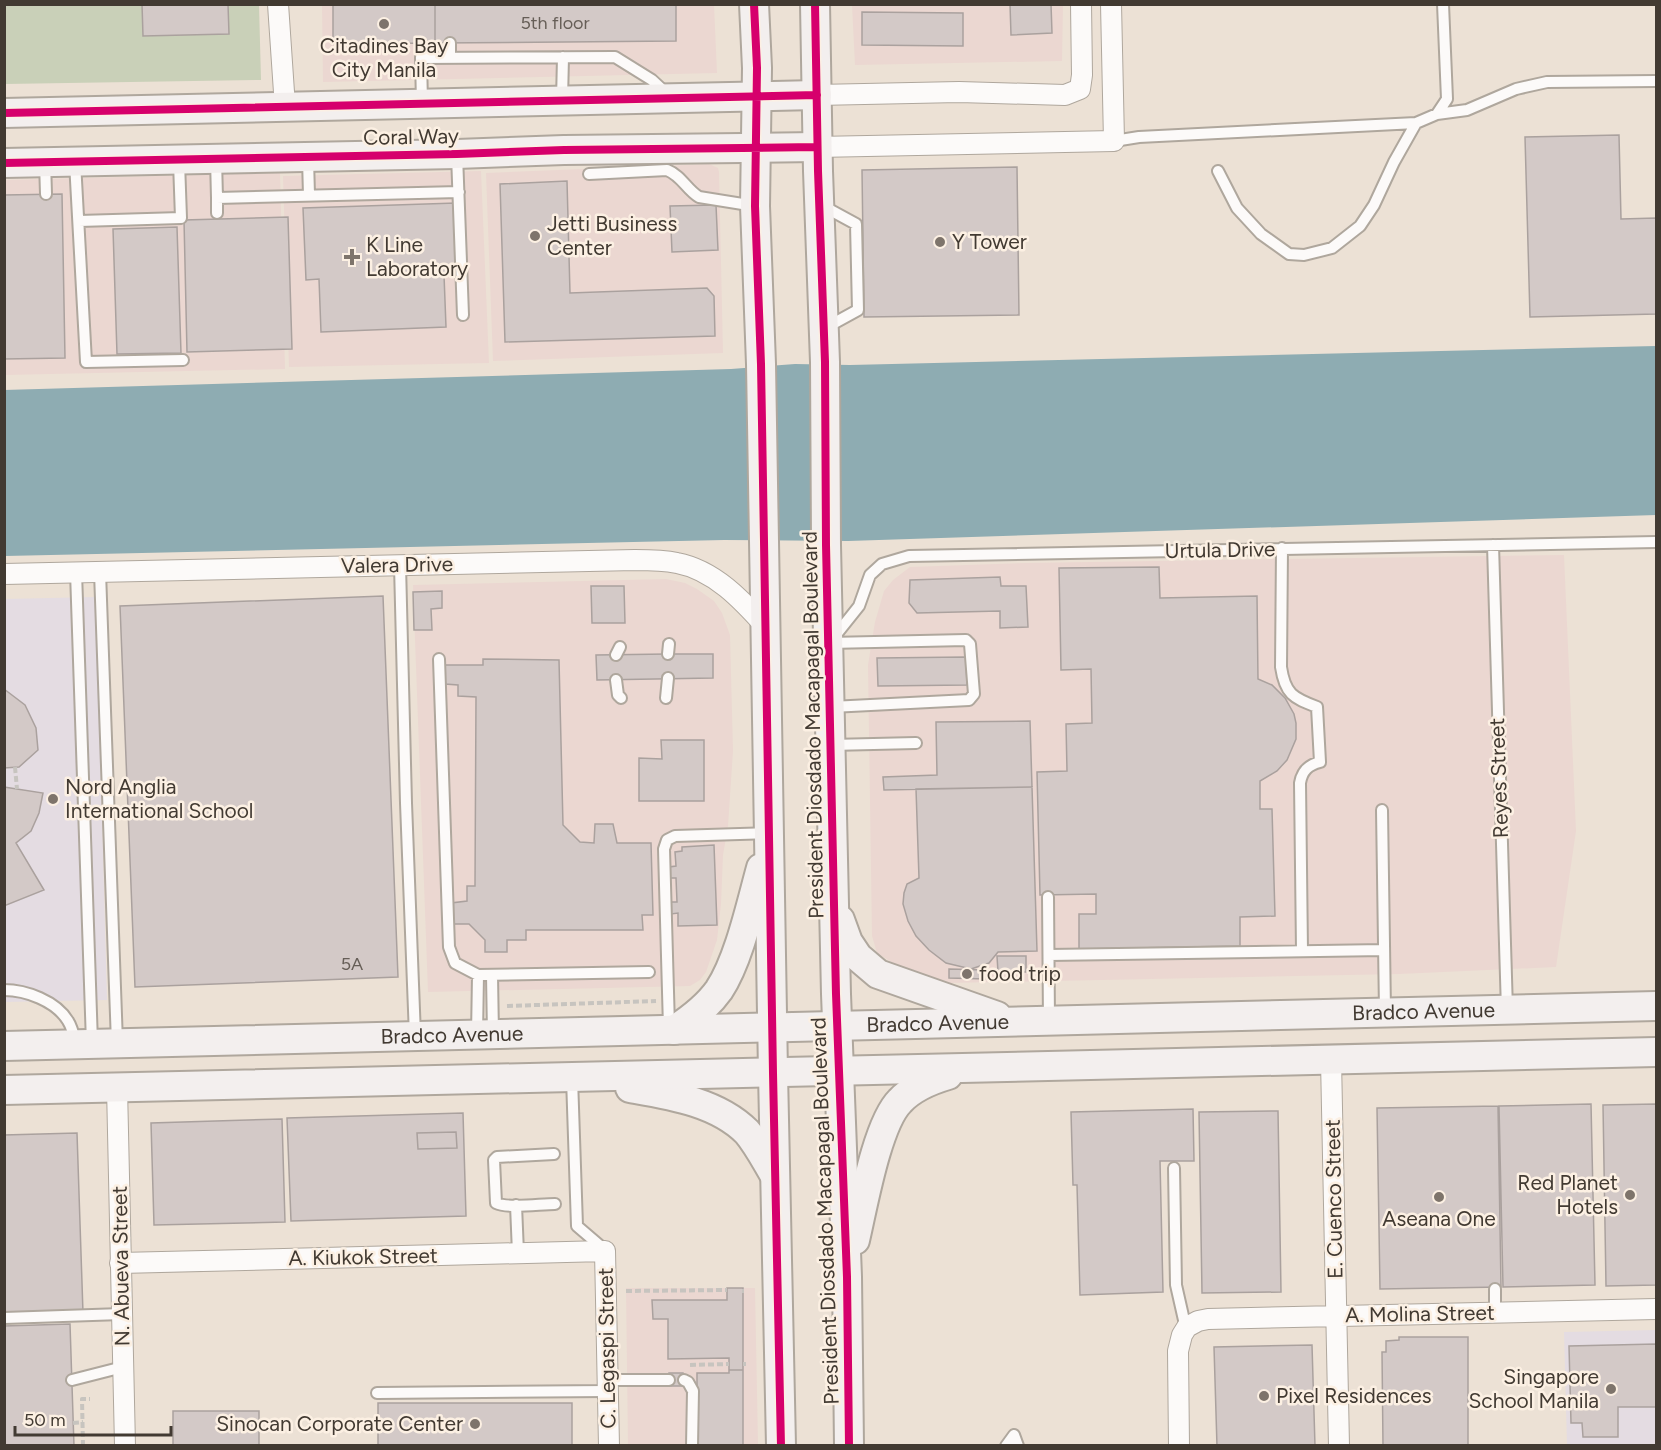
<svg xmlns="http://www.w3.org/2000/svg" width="1661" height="1450" font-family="Figtree,sans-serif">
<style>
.commercial{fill:#ebd7d1}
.education{fill:#e4dce2}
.green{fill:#c9d0b8}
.water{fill:#8eacb2}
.building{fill:#d3c9c7;stroke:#aaa19e;stroke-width:1.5}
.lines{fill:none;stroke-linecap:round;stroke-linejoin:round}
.lane-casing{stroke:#afa79d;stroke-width:14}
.street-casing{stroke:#afa79d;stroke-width:22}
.secondary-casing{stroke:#afa79d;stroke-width:32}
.path{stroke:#c7c4bf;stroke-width:4;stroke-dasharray:6 3;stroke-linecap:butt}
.lane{stroke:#fcfaf9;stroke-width:10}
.street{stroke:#fcfaf9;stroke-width:20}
.secondary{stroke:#f3efee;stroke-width:28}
.cycleway-casing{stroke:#fcf0e3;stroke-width:11}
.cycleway{stroke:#d6006c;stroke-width:8}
.poi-dot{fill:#7e746b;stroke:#fcf0e3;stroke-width:2}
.labels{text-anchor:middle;stroke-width:5;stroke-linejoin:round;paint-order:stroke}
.number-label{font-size:18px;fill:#665e57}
.poi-label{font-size:21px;fill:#423a32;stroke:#fcf0e3;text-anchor:start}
.street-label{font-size:21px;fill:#423a32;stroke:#fcf0e3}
</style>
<rect width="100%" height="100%" fill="#ece1d5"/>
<!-- commercial -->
<path class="commercial" d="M322,5H714L717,73L323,82Z
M852,5H1063L1062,61L855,65Z
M709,164L718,168L719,172L723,353L493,361L486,173Z
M481,171L489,363L289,367L283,176Z
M280,173L285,369L5,375L4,180Z
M1564,555L1576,831L1556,967L1399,974L947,983L901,968L877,953L872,936L868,665L875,622L884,591L893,580L910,567L1026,563Z
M666,579L685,583L697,589L714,601L722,613L730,635L733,751L728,826L723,855L721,904L717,940L706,972L700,980L690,986L428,992L413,585Z
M626,1288H755L758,1445H628Z"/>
<!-- education -->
<path class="education" d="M96,597L107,1000L5,1002L4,599Z
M1656,1330V1445H1567L1564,1332Z"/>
<!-- green -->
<path class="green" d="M4,5H259L261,80L5,84Z"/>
<!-- water -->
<path class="water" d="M1656,346V515L848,541L724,540L5,556L4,390L731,369L795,364L850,365Z"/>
<!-- building -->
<path class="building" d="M142,4H228L229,34L143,36Z
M333,4H435V43L333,44Z
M435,4H676V41L435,43Z
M1010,4H1051L1052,33L1011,35Z
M862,12L963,13V46L862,45Z
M1619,135L1621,219L1656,218V314L1530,317L1525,137Z
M1017,167L1019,315L864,317L862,170Z
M567,181L570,293L707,288L714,296L715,336L505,342L500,184Z
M62,194L65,358L4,359V195Z
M456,203L459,275H444L446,327L321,332L319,279L306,280L303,208Z
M716,205L718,250L672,252L670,206Z
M288,217L292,349L187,352L184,220Z
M177,227L181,353L117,354L113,229Z
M1159,567L1160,598L1257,596L1258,679L1272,685L1285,698L1294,714L1296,723V739L1287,760L1277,771L1260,781V809H1272L1275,916L1240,917V946L1079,949V914H1096V894L1040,895L1037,772L1067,771L1066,724L1092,723L1091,669L1061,670L1059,568Z
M1000,577L1001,586H1026L1028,627L1000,628V611L917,613L909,603L910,580Z
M591,586H624L625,623H592Z
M442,591V608L431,609L432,630H414L413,592Z
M383,596L398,977L135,987L120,606Z
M668,654H713V678L597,680L596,655Z
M966,657L967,685L878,686L877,658Z
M483,659L559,660L563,825L580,842L594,843L595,824H613L617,843H651L653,915H642L643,930H526V940H507V952H485V940L469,924H451V903L467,901V886H475L476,697L458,696V685L445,684V665H483Z
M4,689L25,705L36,728L38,750L19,767L4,768Z
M1030,721L1032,787L884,790L883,777L937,775L936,722Z
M661,740H704V801H639V758L662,759Z
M4,787L43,793L39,813L31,831L16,843L44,890L4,906Z
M1032,787L1037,951L998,952L989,963L971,969L946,963L929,950L916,936L908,921L903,904L904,893L907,884L919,878L916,789Z
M714,845L717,925L678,926V913L671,914V902H677L676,878H670L669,867L676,866L675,852L682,851V847Z
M997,956H1026V972H998Z
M949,969L986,970V979L949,978Z
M1591,1104L1595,1285L1503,1287L1499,1106Z
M1656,1104V1285L1606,1286L1603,1105Z
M1498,1106L1501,1287L1380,1289L1377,1108Z
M1193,1109L1194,1161H1160L1163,1292L1080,1295L1077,1185H1073L1071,1112Z
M1278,1111L1281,1292L1202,1293L1199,1112Z
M463,1113L466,1216L291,1221L287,1118Z
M282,1119L285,1222L154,1225L151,1123Z
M456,1132L457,1148L418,1149L417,1133Z
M77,1133L83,1313L4,1315V1135Z
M727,1288H743V1370H729V1358L668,1359V1319H653L652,1300H727Z
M70,1324L74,1446H4V1326Z
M1399,1337H1468V1446H1383L1382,1352H1386V1341L1399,1340Z
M1656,1344V1407H1618V1437H1583L1582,1423H1571L1569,1346Z
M1312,1345L1315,1446H1217L1214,1347Z
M729,1370H743V1446H697V1373H729Z
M669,1373H683L684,1386H669Z
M378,1403H572V1446H378Z
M173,1411H259V1446H173Z"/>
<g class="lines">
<defs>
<path id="lane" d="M450,43V58
M421,58L422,44
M562,100L563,57
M422,103L421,58L615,57L652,80L667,94
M1437,114L1467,110L1516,89L1547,82L1656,81
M1114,141L1139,137L1416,123L1437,114L1447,99L1443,4
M457,155L463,315
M216,159L217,198L459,192
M308,159L309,195
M45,162L46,194
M75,162L86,362L183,360
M1218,171L1237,208L1261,234L1289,254L1304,255L1332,248L1360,226L1374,205L1394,162L1416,123
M589,174L667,170C682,176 686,189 699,197L755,206
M217,198V213
M821,205L856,224L858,310L827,327
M79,221L181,218L179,162
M1493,545L1507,1010
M1282,548L1281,667C1285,694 1293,698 1317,707L1320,762C1308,765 1302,771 1300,783L1302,951
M400,565L406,803L415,1036
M76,572L92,1043
M100,572L117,1043
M835,636L859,606L870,575L882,564L909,556L1656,542
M829,643L966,640L970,644L974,694L969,700L831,707
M668,654L669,644
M616,655L620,647
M439,659L449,947L455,963L478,975L649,972
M616,680L618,695L621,698
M666,698L668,678
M831,745L916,743
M1382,810L1385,1011
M1048,897L1049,1020
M1049,955L1384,950
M492,975L493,1034
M4,990C26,990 56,1001 68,1021C72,1027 74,1036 76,1044
M669,1027L664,849L667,840L675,836L769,833
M477,1035L478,975
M572,1078L577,1226L605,1250
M554,1154L497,1157L494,1160L496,1203C508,1209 540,1204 555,1204
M1174,1168L1176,1285L1186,1329
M516,1205L518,1253
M1495,1289V1312
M4,1318L122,1314
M72,1380L123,1367
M608,1380H669
M684,1380L688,1382L693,1391L692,1446
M377,1393L608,1391
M1006,1446L1014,1435L1018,1446"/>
<path id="street" d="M278,4L285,107
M817,95L959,92L1065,95L1080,89L1082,75L1081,4
M817,147L1114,141L1111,4
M4,574L635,560C649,560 663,560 677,563C714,570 742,600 766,627
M1331,1060L1339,1446
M117,1087L125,1446
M120,1263L605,1251L609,1446
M1179,1446L1178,1351L1182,1335L1187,1327L1198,1321L1208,1319L1656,1309"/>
<g id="secondary">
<path d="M754,4L757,68L755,206L761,364L773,1073L781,1446"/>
<path d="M815,4L818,171L825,362L826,545L836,994L847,1277L849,1446"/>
<path d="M4,113L817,95"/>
<path d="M4,163L457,154L564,150L817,147"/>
<path d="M840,920L848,942L858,957L878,974L997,1016"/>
<path d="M674,1030C691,1019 707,1007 719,990C739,960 751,904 761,868"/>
<path id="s1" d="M4,1046L1656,1006"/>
<path d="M630,1088C670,1095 717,1102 747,1132C758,1145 766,1161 775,1176"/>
<path d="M4,1090L1656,1052"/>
<path d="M855,1240C863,1206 877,1124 900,1101C913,1087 931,1080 948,1075"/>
</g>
</defs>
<!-- lane casing -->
<use href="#lane" class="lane-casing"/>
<!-- street casing -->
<use href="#street" class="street-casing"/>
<!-- secondary casing -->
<use href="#secondary" class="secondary-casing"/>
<!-- path -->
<path class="path" d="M15,767L17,789
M507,1006L656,1001
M626,1291L727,1290
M742,1291H744
M743,1364H746
M690,1365L729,1364
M73,1423L83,1422
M83,1446L82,1399H90"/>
<!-- lane -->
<use href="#lane" class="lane"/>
<!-- street -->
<use href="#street" class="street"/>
<!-- secondary -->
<use href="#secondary" class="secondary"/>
<defs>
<path id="cycleway" d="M754,4L757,68L755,206L761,364L773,1073L781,1446
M815,4L818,171L825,362L826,545L836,994L847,1277L849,1446
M4,113L817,95
M4,163L457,154L564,150L817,147"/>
</defs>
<!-- cycleway casing -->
<use href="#cycleway" class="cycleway-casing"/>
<!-- cycleway -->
<use href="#cycleway" class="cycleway"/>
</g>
<!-- markers -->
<g class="poi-dot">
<circle cx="384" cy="24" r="6"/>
<circle cx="535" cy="236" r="6"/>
<circle cx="940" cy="242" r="6"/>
<path d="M349 248h6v6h6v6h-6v6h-6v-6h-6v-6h6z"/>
<circle cx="53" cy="799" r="6"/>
<circle cx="967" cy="974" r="6"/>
<circle cx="1630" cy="1195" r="6"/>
<circle cx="1439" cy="1197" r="6"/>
<circle cx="1611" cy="1389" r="6"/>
<circle cx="1264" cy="1396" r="6"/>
<circle cx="475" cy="1424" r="6"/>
</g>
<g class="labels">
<!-- number labels -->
<g class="number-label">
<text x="555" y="29">5th floor</text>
<text x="352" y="970">5A</text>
</g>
<!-- poi labels -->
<g class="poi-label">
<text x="384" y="53" text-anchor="middle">Citadines Bay<tspan x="384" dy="24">City Manila</tspan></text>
<text x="547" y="231">Jetti Business<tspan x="547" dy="24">Center</tspan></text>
<text x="952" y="249">Y Tower</text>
<text x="366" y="252">K Line<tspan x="366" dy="24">Laboratory</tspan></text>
<text x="65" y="794">Nord Anglia<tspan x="65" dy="24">International School</tspan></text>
<text x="979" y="981">food trip</text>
<text x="1618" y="1190" text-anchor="end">Red Planet<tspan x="1618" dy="24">Hotels</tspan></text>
<text x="1439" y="1226" text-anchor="middle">Aseana One</text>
<text x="1599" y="1384" text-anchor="end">Singapore<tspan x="1599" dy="24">School Manila</tspan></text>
<text x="1276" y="1403">Pixel Residences</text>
<text x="463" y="1431" text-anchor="end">Sinocan Corporate Center</text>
</g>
<!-- street labels -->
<g class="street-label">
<text transform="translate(411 137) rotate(-1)" y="7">Coral Way</text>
<text transform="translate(1220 550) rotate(-1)" y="7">Urtula Drive</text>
<text transform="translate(397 565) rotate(-1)" y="7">Valera Drive</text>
<text transform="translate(813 725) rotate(-91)" y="7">President Diosdado Macapagal Boulevard</text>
<text transform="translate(1499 778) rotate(-92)" y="7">Reyes Street</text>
<text dy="7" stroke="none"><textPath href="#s1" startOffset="1420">Bradco Avenue</textPath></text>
<text dy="7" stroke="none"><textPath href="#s1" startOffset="934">Bradco Avenue</textPath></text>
<text dy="7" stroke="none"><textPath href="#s1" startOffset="448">Bradco Avenue</textPath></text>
<text transform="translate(1334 1199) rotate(-91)" y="7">E. Cuenco Street</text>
<text transform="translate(825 1211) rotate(-92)" y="7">President Diosdado Macapagal Boulevard</text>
<text transform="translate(363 1257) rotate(-1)" y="7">A. Kiukok Street</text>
<text transform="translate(121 1266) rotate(-91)" y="7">N. Abueva Street</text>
<text transform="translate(1420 1314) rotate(-1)" y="7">A. Molina Street</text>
<text transform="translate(607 1348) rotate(-91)" y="7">C. Legaspi Street</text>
</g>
</g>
<!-- border -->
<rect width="1661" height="1450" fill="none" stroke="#423a32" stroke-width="12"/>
<!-- scale -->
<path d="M15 1426v9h156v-9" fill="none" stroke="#423a32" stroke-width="3"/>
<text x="24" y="1426" font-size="18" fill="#423a32" stroke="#fcf0e3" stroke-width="4.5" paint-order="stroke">50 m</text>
</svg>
